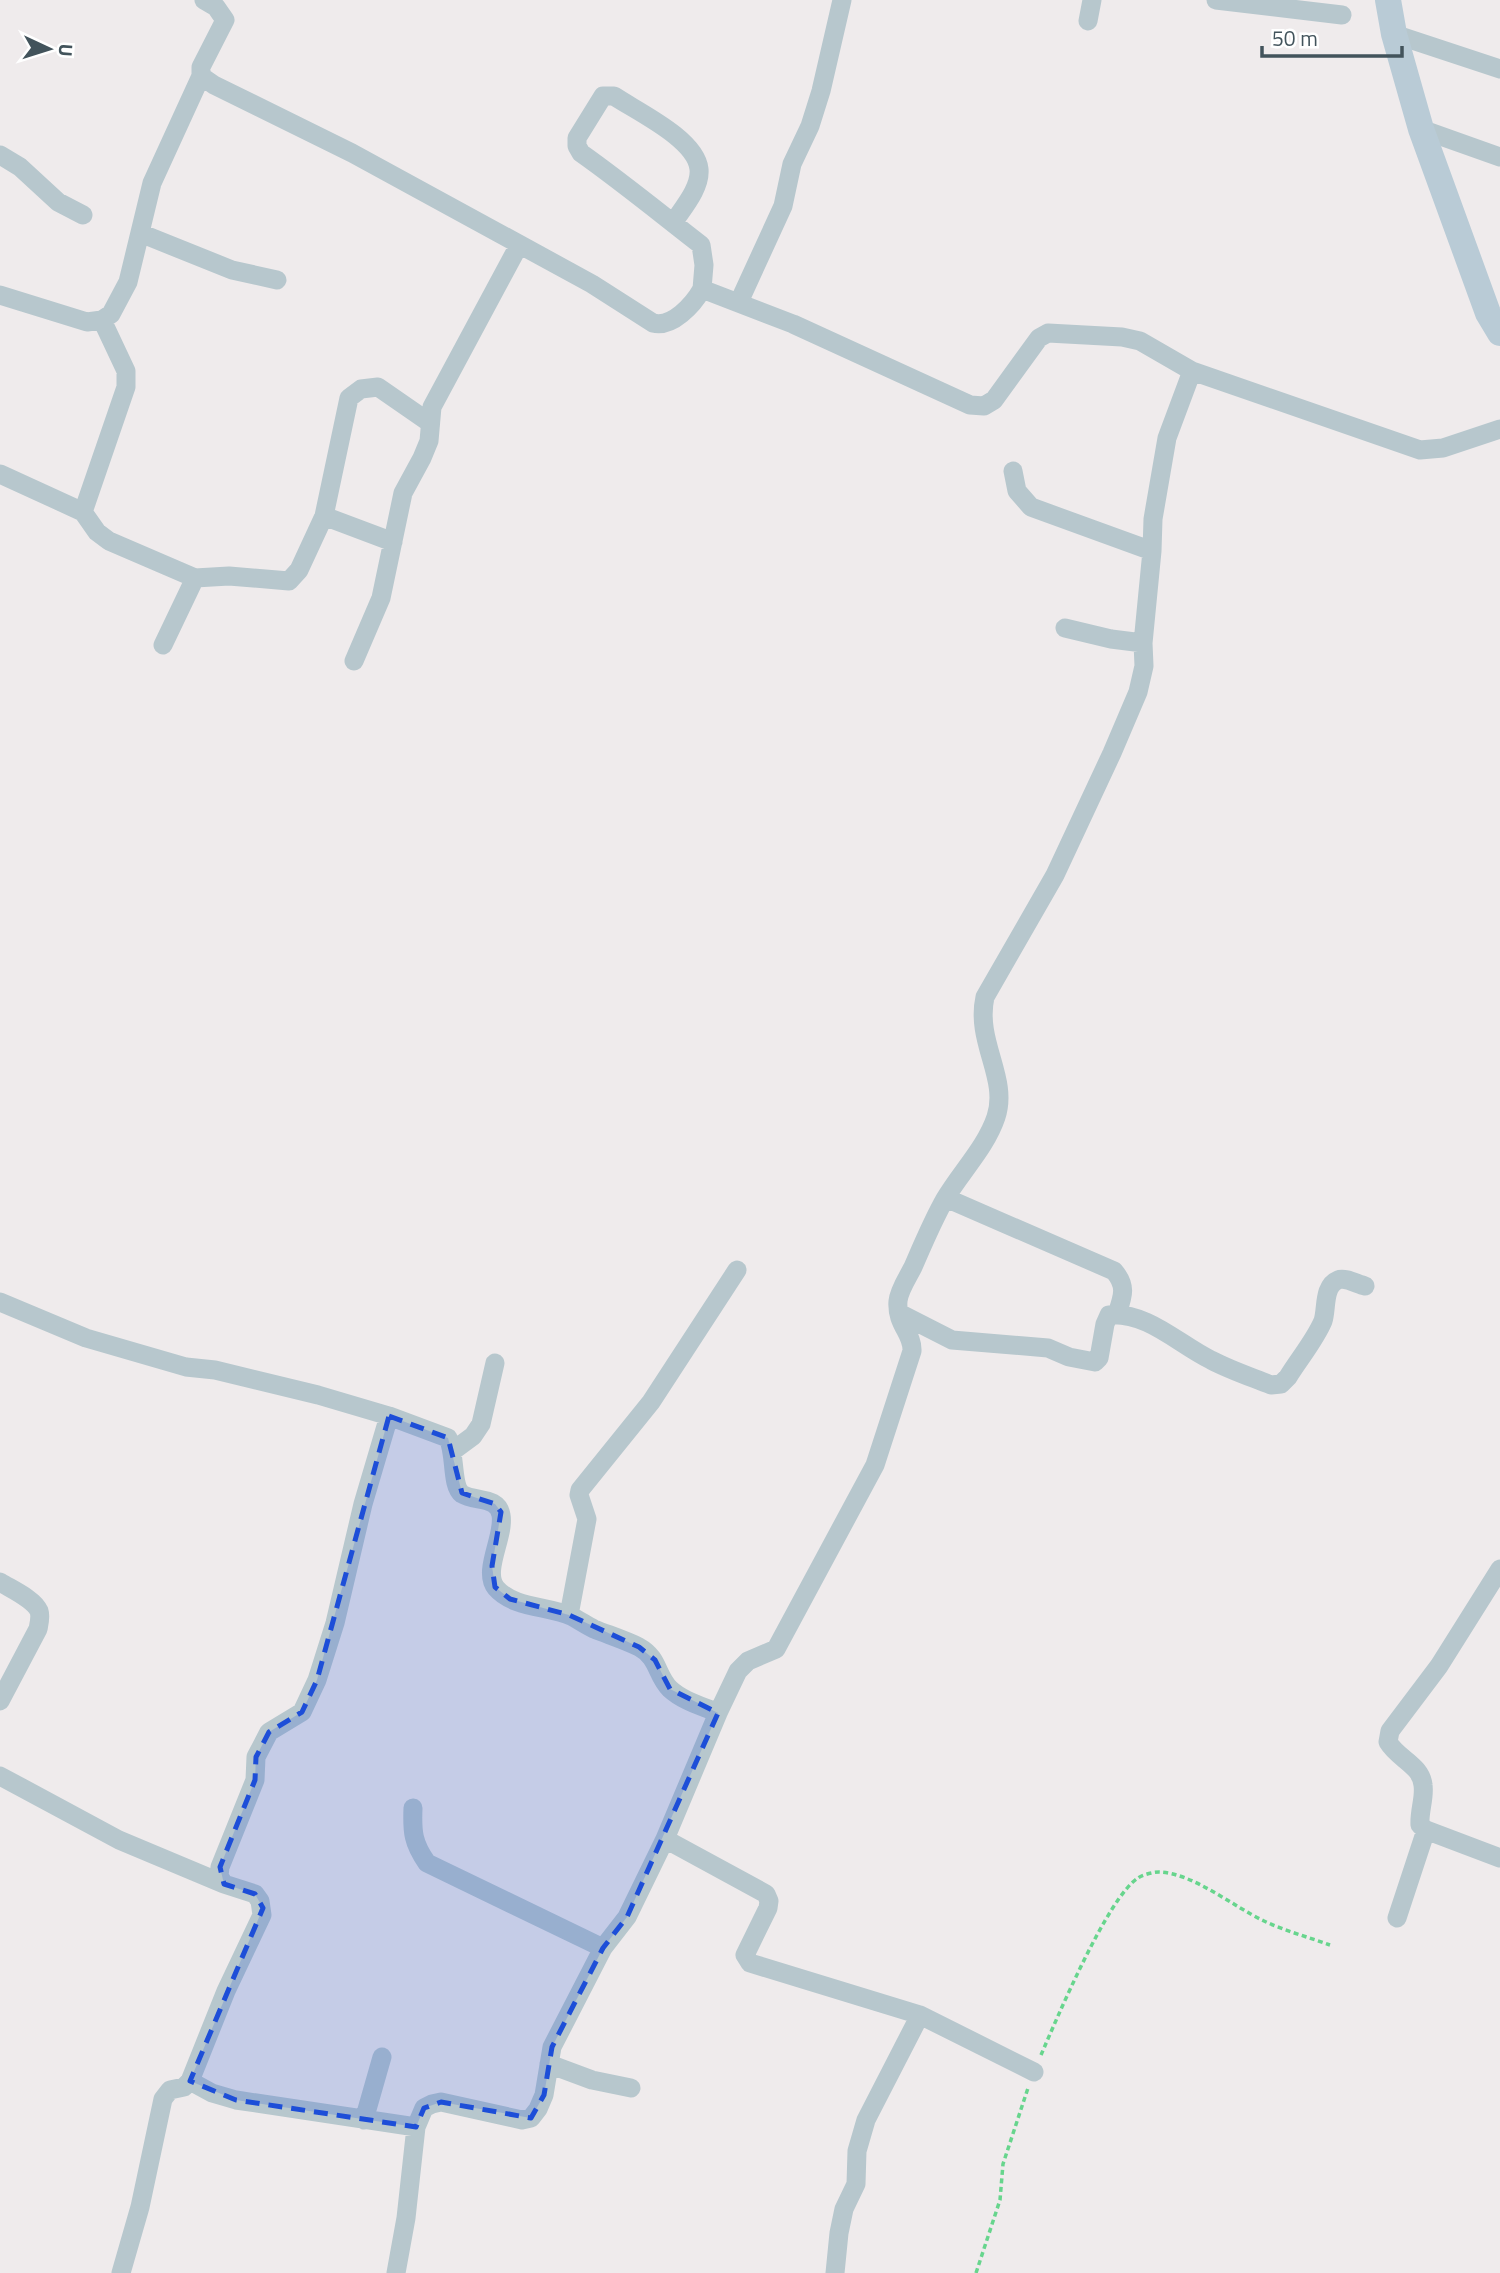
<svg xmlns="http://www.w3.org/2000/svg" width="1500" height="2273" font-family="'Titillium Web',sans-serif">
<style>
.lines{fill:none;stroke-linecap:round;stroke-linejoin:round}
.path{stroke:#67d58d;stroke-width:3.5;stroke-dasharray:5 3.5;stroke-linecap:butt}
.street{stroke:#b7c7cd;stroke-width:19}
.secondary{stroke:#b9cbd6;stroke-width:26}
.marked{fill:#1d4ed8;fill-opacity:0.2;stroke:#1d4ed8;stroke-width:5;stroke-dasharray:14 9;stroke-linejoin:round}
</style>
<rect width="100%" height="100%" fill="#efebec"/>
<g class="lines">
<!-- path -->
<path class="path" d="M1041,2055C1057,2018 1108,1897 1138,1878C1142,1875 1153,1872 1159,1872C1193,1873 1234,1907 1264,1921C1285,1931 1308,1937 1330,1945
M976,2273L1000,2200L1003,2164L1028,2088"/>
<!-- street -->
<path class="street" d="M204,0L216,7L225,20L201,67V76L214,85L352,153L592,284L653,323C672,328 693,305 702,289L793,324L970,405L984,406L994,400L1039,338L1048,333L1122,337L1140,341L1192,371
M1216,0L1342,15
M1088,21L1092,0
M1394,34L1500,69
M1421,129L1500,157
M0,155L20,167L58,202L83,215
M673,223C682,209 701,188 699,169C696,139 638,112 614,96H603L577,138V146L581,153C622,182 661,214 701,245L704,265L702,289
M140,233L232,270L277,280
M0,295L87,322L102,320L111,314L128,282L152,183L201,76
M739,302L783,206L792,164L810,126L821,91L842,0
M1013,471L1017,491L1031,507L1152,551
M0,474L83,512L126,387V371L102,320
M83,512L97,532L109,541L195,578
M324,516L349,398L361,389L378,387L430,423
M1065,628L1111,639L1143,643
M163,645L195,578L229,576L289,581L299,570L324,516L393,542
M354,661L381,598L403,493L422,458L429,441L432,407L519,245
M946,1198L1114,1271C1127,1286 1123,1296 1117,1314
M0,1302L86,1338L186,1367L215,1370L318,1395L389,1416L448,1438C456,1454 451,1486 462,1494C475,1502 498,1496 501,1515C505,1536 482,1571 496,1588C513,1608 548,1606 571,1616C579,1620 586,1625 594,1629C609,1635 625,1640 639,1647C659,1658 656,1675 670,1689C683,1701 702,1706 718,1713
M899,1313L952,1340L1048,1348L1069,1357L1095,1362L1099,1358L1105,1324L1109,1315C1148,1312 1178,1344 1211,1360C1230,1370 1251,1377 1271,1385L1281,1384L1288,1377C1299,1359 1315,1340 1323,1321C1327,1309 1323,1286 1338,1280C1345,1277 1357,1284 1365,1286
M454,1450L473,1436L481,1424L495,1363
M1500,1569L1439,1666L1390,1731L1388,1742C1398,1759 1421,1765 1423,1785C1425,1798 1419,1811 1420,1825L1426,1830L1500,1858
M0,1582C11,1589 34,1599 39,1611C41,1617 39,1624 38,1629L0,1701
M569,1615L587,1519L579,1495L580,1490L651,1402L737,1270
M0,1776L119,1840L224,1884
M413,1808C412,1832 413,1843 427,1863L603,1948
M665,1839L766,1894L769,1901L768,1908L745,1955L750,1963L920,2015L1034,2072
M1397,1918L1426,1830
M549,2064L592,2080L631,2088
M190,2081L212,2093L236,2100L416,2127
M364,2120L382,2057
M121,2273L140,2207L163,2099L170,2090L184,2087L190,2081L226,1991L262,1915L260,1901L255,1894L224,1884L219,1876L220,1867L255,1780L256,1757L269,1732L302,1712L317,1680L335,1623L363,1504L389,1416
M396,2273L406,2218L416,2127L424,2108L432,2104L441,2102L522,2120L531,2118L538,2109L544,2095L552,2047L603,1948L627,1917L665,1839L718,1713L738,1671L748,1661L776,1649L875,1465L912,1351C913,1333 896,1325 898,1301C899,1290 908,1277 913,1267C923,1244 933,1220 945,1199C961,1172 986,1147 996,1117C1009,1078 975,1042 985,997L1055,875L1112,753L1138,692L1144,666L1143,643L1152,551L1153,519L1167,438L1192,371L1420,450L1443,448L1500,429
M835,2273L839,2233L844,2209L856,2184L857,2151L866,2120L920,2015"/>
<!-- secondary -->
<path class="secondary" d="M1388,0L1394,34L1421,129L1488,313L1500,333"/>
</g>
<!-- marked area -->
<path class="marked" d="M389,1416L448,1438L462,1493L495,1504L501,1512L492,1566L495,1587L510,1599L569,1615L639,1647L655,1660L670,1689L718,1713L627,1917L603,1948L552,2047L544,2095L531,2118L441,2102L424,2108L416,2127L236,2100L190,2081L263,1908L255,1894L224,1884L220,1867L255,1780L256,1757L269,1732L302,1712L317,1680Z"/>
<!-- north arrow -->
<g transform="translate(49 49) rotate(94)" stroke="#ffffff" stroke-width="5" paint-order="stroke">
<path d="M0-5L12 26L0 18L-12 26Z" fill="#42535b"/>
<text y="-10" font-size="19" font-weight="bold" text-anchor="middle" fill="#42535b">U</text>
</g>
<!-- scale -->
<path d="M1262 46v10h140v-10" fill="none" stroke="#42535b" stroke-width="3.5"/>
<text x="1272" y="46" font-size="21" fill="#42535b" stroke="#ffffff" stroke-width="5" paint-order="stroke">50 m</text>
</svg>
